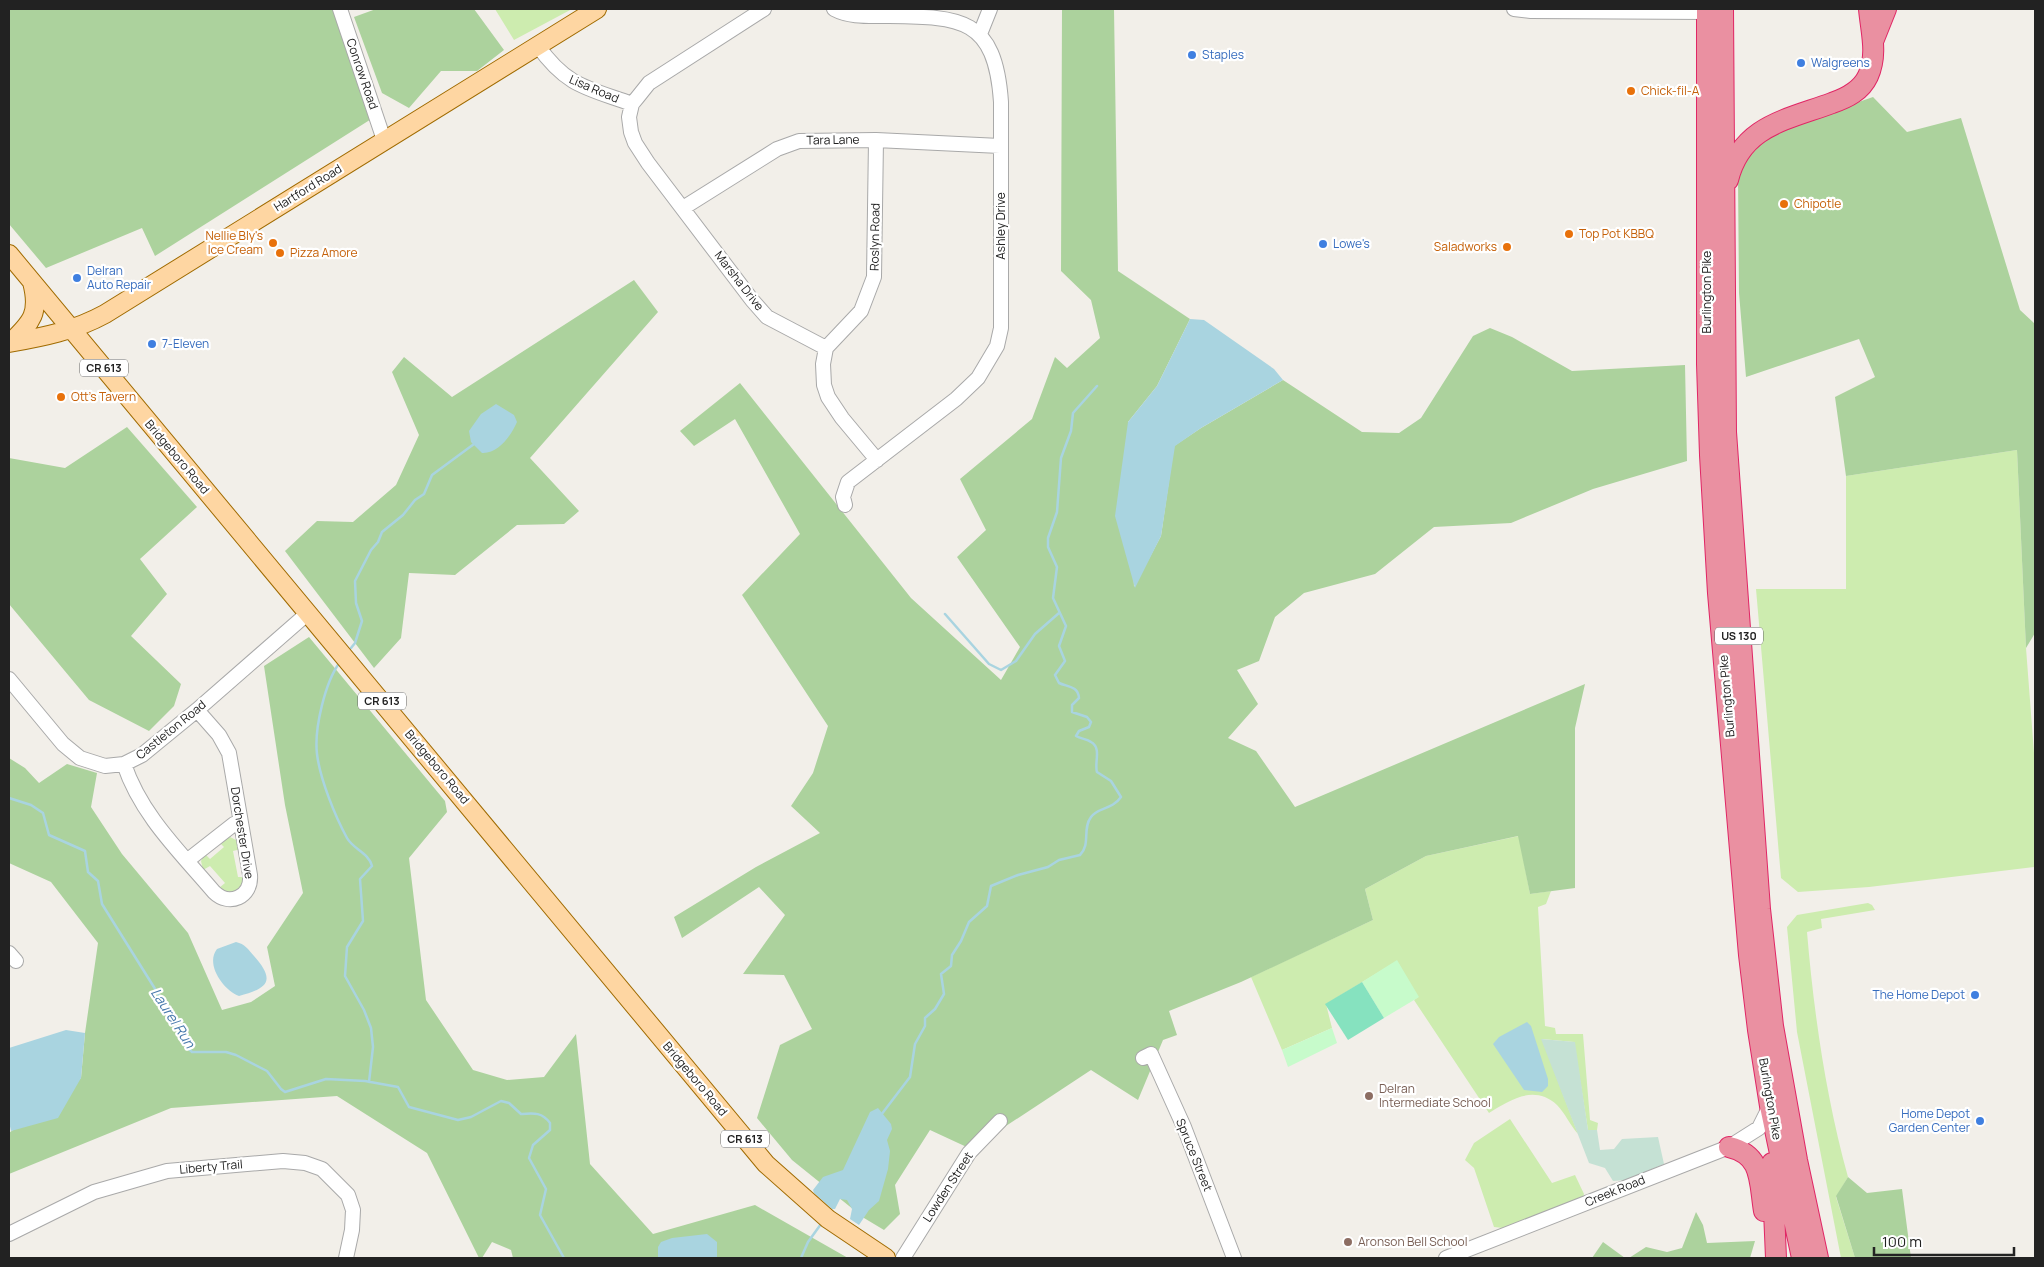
<svg xmlns="http://www.w3.org/2000/svg" width="2044" height="1267" font-family="Manrope,sans-serif">
<style>
.grass{fill:#cdecaf}
.forest{fill:#acd29d}
.wetland{fill:#c5e1d4}
.park{fill:#c7fbcb}
.pitch{fill:#86e2bf}
.water{fill:#a9d4e0}
.lines{fill:none;stroke-linecap:round;stroke-linejoin:round}
.stream{stroke:#a9d4e0;stroke-width:2.5}
.minor-casing{stroke:#a9a9a9;stroke-width:16}
.major-casing{stroke:#a06b00;stroke-width:20}
.highway-casing{stroke:#e02665;stroke-width:22}
.minor{stroke:#fff;stroke-width:14}
.major{stroke:#fed6a2;stroke-width:18}
.highway{stroke:#ea90a1;stroke-width:20}
.shop-dot{fill:#3f7fe0;stroke:#fff;stroke-width:2}
.food-dot{fill:#e8710a;stroke:#fff;stroke-width:2}
.education-dot{fill:#8d6e63;stroke:#fff;stroke-width:2}
.labels{text-anchor:middle;stroke-width:4.5;stroke-linejoin:round;paint-order:stroke}
.shield{fill:#fff;stroke:#646464;stroke-width:1}
.shield-label{font-size:11px;font-weight:bold;fill:#222}
.shop-label{font-size:12px;fill:#366cbe;stroke:#fff;text-anchor:start}
.street-label{font-size:12px;fill:#222;stroke:#fff}
.food-label{font-size:12px;fill:#c56008;stroke:#fff;text-anchor:start}
.education-label{font-size:12px;fill:#785e54;stroke:#fff;text-anchor:start}
.water-label{font-size:14px;font-style:italic;fill:#487aad;stroke:#fff}
</style>
<rect width="100%" height="100%" fill="#f2efe9"/>
<!-- grass -->
<path class="grass" d="M495,9H572L514,40Z
M2017,450L2026,648L2035,766V867L1869,887L1798,892L1781,878L1756,589H1846V476Z
M1519,836L1530,894L1551,891L1546,904L1538,907L1545,1026L1555,1028L1556,1034H1583L1590,1120L1598,1123L1597,1130H1588L1574,1042L1542,1039L1578,1134C1570,1125 1565,1113 1557,1105C1534,1084 1510,1100 1489,1113L1414,1000L1418,997L1397,961L1326,1004L1332,1028L1282,1050L1251,977L1373,920L1365,889L1426,856Z
M230,837L236,840L241,849L233,851L238,877H245L240,891L227,894L219,888L225,883L210,866L203,870L201,861L205,854L210,859L224,847L219,842Z
M1868,903L1872,905L1875,910L1821,919L1822,928L1807,932C1814,1015 1826,1097 1848,1177L1836,1197L1855,1258H1841L1797,1032L1787,927L1797,915Z
M1510,1119L1552,1183L1575,1175L1584,1194L1583,1197L1503,1228L1494,1227L1474,1168L1465,1160L1474,1143Z"/>
<!-- forest -->
<path class="forest" d="M9,9H336L376,116L155,256L142,228L46,268L9,224Z
M376,9H474L504,50L477,71H441L409,108L382,93L354,17Z
M1062,9H1114L1118,271L1190,319L1157,386L1128,422L1134,587L1161,536L1174,446L1201,428L1283,380L1362,432L1399,433L1421,418L1473,336L1490,328L1512,337L1572,371L1685,365L1687,461L1593,489L1511,523L1434,527L1375,574L1304,593L1275,617L1259,661L1237,670L1258,704L1228,738L1256,751L1295,807L1585,684L1575,728V888L1530,894L1518,836L1426,856L1365,889L1373,920L1241,982L1169,1011L1177,1035L1163,1040L1138,1100L1091,1070L971,1149L930,1130L895,1185L900,1214L884,1230L864,1218L792,1160L757,1118L780,1045L812,1029L784,975L743,974L785,915L759,887L682,938L674,917L756,867L820,833L791,806L813,773L828,726L742,595L800,534L735,419L694,446L680,431L740,383L911,598L1001,680L1020,647L957,557L986,530L960,479L1032,419L1055,357L1067,368L1100,338L1091,300L1061,271Z
M1873,97L1907,132L1961,118L2020,310L2035,324V633L2026,648L2017,450L1846,476L1835,397L1875,377L1859,339L1746,377L1739,293L1738,178L1753,149L1778,130Z
M634,280L658,312L530,458L579,511L564,524L517,525L455,575L409,573L401,638L374,668L285,551L317,521L353,522L396,485L419,435L392,372L404,357L452,397Z
M127,427L197,507L140,559L167,594L131,636L181,684L174,706L149,731L89,700L9,604V458L65,468Z
M309,637L445,801L447,812L409,858L426,1000L473,1070L507,1080L544,1077L576,1034L590,1164L653,1234L755,1205L848,1258H513L511,1250L492,1242L482,1258H479L427,1153L337,1096L171,1108L9,1174V1133L81,1078L85,1033L98,943L51,882L9,863V758L25,768L39,783L67,764L97,773L91,807L122,854L188,933L222,1010L251,1002L275,986L267,947L303,893L285,805L264,666Z
M1848,1177L1867,1193L1902,1189L1911,1258H1855L1836,1196Z
M1696,1212L1703,1225L1707,1243L1755,1241L1750,1258H1629L1646,1247L1667,1252L1682,1248Z
M1603,1242L1625,1258H1592Z"/>
<!-- wetland -->
<path class="wetland" d="M1541,1039L1575,1042L1588,1130H1597L1600,1150L1614,1149L1622,1139L1658,1137L1664,1164L1626,1180L1613,1181L1605,1168L1589,1163Z"/>
<!-- park -->
<path class="park" d="M1397,960L1419,997L1384,1018L1362,982Z
M1332,1028L1337,1043L1288,1067L1282,1050Z"/>
<!-- pitch -->
<path class="pitch" d="M1362,982L1384,1018L1348,1040L1325,1004Z"/>
<!-- water -->
<path class="water" d="M1190,319L1204,320L1274,369L1283,380L1201,428L1175,446L1161,536L1135,588L1115,516L1128,422L1157,386Z
M496,404L514,415L517,422C511,436 498,454 482,453L471,442L469,431L481,414Z
M236,942C245,944 248,949 254,956C276,981 268,988 239,996C223,990 205,964 217,949Z
M1527,1022L1531,1026L1548,1079V1086L1542,1092L1524,1090L1493,1044L1499,1037Z
M66,1030L85,1033L81,1078L58,1118L11,1131L9,1122V1048Z
M878,1108L891,1124L892,1129L887,1140L890,1151L888,1169L879,1201L869,1210L859,1225L850,1219L852,1209L847,1200L840,1199L835,1209H832L814,1193L813,1190L823,1177L843,1170L870,1112Z
M707,1234L717,1242V1258H658V1247L661,1242L672,1238Z"/>
<g class="lines">
<!-- stream -->
<path class="stream" d="M945,614L989,664L1001,670L1016,661L1035,634L1059,613
M351,648L355,643L362,621L356,603L355,581L371,550L378,542L382,532L403,515L415,500L424,494L432,475L474,444
M340,662C325,682 314,729 317,754C320,779 335,816 347,838C353,849 369,853 372,866L360,879L363,921L347,947L345,976L364,1010L371,1028L373,1047L369,1082
M9,798L31,805L43,813L49,835L85,851L88,872L98,881L102,904L162,1000L186,1046L192,1052H226L236,1055L267,1071L281,1089L285,1092L326,1079L365,1081L398,1087L409,1107L458,1120L471,1117L501,1101L509,1103L521,1114C534,1113 542,1112 550,1123V1130L533,1145L529,1158L546,1189L540,1215L564,1258
M881,1115L910,1077L915,1044L925,1026V1018L935,1009L944,994L941,974L951,966L952,955L961,941L969,922L987,906L991,886L1018,875L1048,867L1059,860L1080,855C1091,844 1082,829 1091,817C1098,807 1112,810 1121,797L1111,781L1097,772C1094,763 1102,748 1091,742C1087,739 1081,739 1076,736L1079,731L1089,727L1091,722L1087,717L1072,712V705L1079,698C1078,686 1068,687 1059,683L1055,675L1065,661L1059,646L1066,626L1053,598L1057,567L1048,547V538L1057,512L1061,458L1071,431L1073,413L1097,386
M801,1258L808,1242L821,1224"/>
<defs>
<path id="minor" d="M340,9L384,140
M764,9L649,83L637,98L632,104L629,117L631,132L635,143L648,163L752,300L767,317L826,348
M834,9C849,17 867,16 883,16C959,17 995,15 1001,102V328L997,346L978,378L956,399L848,482L843,497L845,505
M1514,9L1531,11L1707,12L1715,9
M980,34L990,9
M538,46C567,87 588,88 632,104
M876,140L874,277L861,311L826,348L823,364L824,385L828,397L842,418L877,460
M683,208L777,149L799,141L876,140L1000,146
M9,679L63,744L80,758L105,766L124,764L142,755L197,710L308,613
M124,764C141,815 180,852 214,892C229,907 252,897 250,875L229,753L219,735L197,710
M188,860L234,824L240,822
M9,953L16,961
M1143,1058L1151,1054L1184,1127L1234,1258
M9,1234L94,1192L167,1171L283,1161L305,1163L322,1169L348,1195L353,1210L352,1230L346,1258
M903,1258L969,1153L1000,1121
M1446,1258L1729,1147L1759,1128L1770,1106"/>
<path id="major" d="M9,254L766,1164L828,1219L886,1258
M11,342C32,322 40,313 32,282
M9,343C43,337 74,331 105,314L597,9"/>
<path id="highway" d="M1707,9V364L1710,455L1718,593L1749,955L1758,1030L1770,1106L1802,1258
M1723,9L1726,432L1760,909L1773,1026L1797,1160L1818,1258
M1874,39L1886,9
M1728,180C1741,126 1786,120 1832,103C1847,98 1861,91 1868,76C1878,54 1871,32 1869,9
M1729,1147C1763,1155 1759,1181 1764,1211
M1772,1163L1776,1258"/>
</defs>
<!-- minor casing -->
<use href="#minor" class="minor-casing"/>
<!-- major casing -->
<use href="#major" class="major-casing"/>
<!-- highway casing -->
<use href="#highway" class="highway-casing"/>
<!-- minor -->
<use href="#minor" class="minor"/>
<!-- major -->
<use href="#major" class="major"/>
<!-- highway -->
<use href="#highway" class="highway"/>
</g>
<!-- markers -->
<g class="shop-dot">
<circle cx="1192" cy="55" r="5"/>
<circle cx="1801" cy="63" r="5"/>
<circle cx="1323" cy="244" r="5"/>
<circle cx="77" cy="278" r="5"/>
<circle cx="152" cy="344" r="5"/>
<circle cx="1975" cy="995" r="5"/>
<circle cx="1980" cy="1121" r="5"/>
</g>
<g class="food-dot">
<circle cx="1631" cy="91" r="5"/>
<circle cx="1784" cy="204" r="5"/>
<circle cx="1569" cy="234" r="5"/>
<circle cx="273" cy="243" r="5"/>
<circle cx="1507" cy="247" r="5"/>
<circle cx="280" cy="253" r="5"/>
<circle cx="61" cy="397" r="5"/>
</g>
<g class="education-dot">
<circle cx="1369" cy="1096" r="5"/>
<circle cx="1348" cy="1242" r="5"/>
</g>
<g class="labels">
<!-- shield labels -->
<g class="shield">
<rect x="80" y="359.5" width="48" height="17" rx="4"/>
<rect x="1715" y="627.5" width="48" height="17" rx="4"/>
<rect x="358" y="692.5" width="48" height="17" rx="4"/>
<rect x="721" y="1130.5" width="48" height="17" rx="4"/>
</g>
<g class="shield-label">
<text x="104" y="372">CR 613</text>
<text x="1739" y="640">US 130</text>
<text x="382" y="705">CR 613</text>
<text x="745" y="1143">CR 613</text>
</g>
<!-- shop labels -->
<g class="shop-label">
<text x="1202" y="59">Staples</text>
<text x="1811" y="67">Walgreens</text>
<text x="1333" y="248">Lowe's</text>
<text x="87" y="275">Delran<tspan x="87" dy="14">Auto Repair</tspan></text>
<text x="162" y="348">7-Eleven</text>
<text x="1965" y="999" text-anchor="end">The Home Depot</text>
<text x="1970" y="1118" text-anchor="end">Home Depot<tspan x="1970" dy="14">Garden Center</tspan></text>
</g>
<!-- street labels -->
<g class="street-label">
<text transform="translate(362 74) rotate(71)" y="4">Conrow Road</text>
<text transform="translate(594 89) rotate(23)" y="4">Lisa Road</text>
<text transform="translate(833 140) rotate(-1)" y="4">Tara Lane</text>
<text transform="translate(308 188) rotate(-32)" y="4">Hartford Road</text>
<text transform="translate(1001 226) rotate(-90)" y="4">Ashley Drive</text>
<text transform="translate(875 237) rotate(-89)" y="4">Roslyn Road</text>
<text transform="translate(739 281) rotate(52)" y="4">Marsha Drive</text>
<text transform="translate(1707 292) rotate(-90)" y="4">Burlington Pike</text>
<text transform="translate(177 457) rotate(50)" y="4">Bridgeboro Road</text>
<text transform="translate(1727 696) rotate(-95)" y="4">Burlington Pike</text>
<text transform="translate(171 730) rotate(-39)" y="4">Castleton Road</text>
<text transform="translate(437 767) rotate(50)" y="4">Bridgeboro Road</text>
<text transform="translate(242 833) rotate(81)" y="4">Dorchester Drive</text>
<text transform="translate(695 1079) rotate(50)" y="4">Bridgeboro Road</text>
<text transform="translate(1770 1099) rotate(80)" y="4">Burlington Pike</text>
<text transform="translate(1194 1155) rotate(68)" y="4">Spruce Street</text>
<text transform="translate(211 1167) rotate(-5)" y="4">Liberty Trail</text>
<text transform="translate(948 1187) rotate(-57)" y="4">Lowden Street</text>
<text transform="translate(1615 1191) rotate(-22)" y="4">Creek Road</text>
</g>
<!-- food labels -->
<g class="food-label">
<text x="1641" y="95">Chick-fil-A</text>
<text x="1794" y="208">Chipotle</text>
<text x="1579" y="238">Top Pot KBBQ</text>
<text x="263" y="240" text-anchor="end">Nellie Bly's<tspan x="263" dy="14">Ice Cream</tspan></text>
<text x="1497" y="251" text-anchor="end">Saladworks</text>
<text x="290" y="257">Pizza Amore</text>
<text x="71" y="401">Ott's Tavern</text>
</g>
<!-- education labels -->
<g class="education-label">
<text x="1379" y="1093">Delran<tspan x="1379" dy="14">Intermediate School</tspan></text>
<text x="1358" y="1246">Aronson Bell School</text>
</g>
<!-- water labels -->
<g class="water-label">
<text transform="translate(173 1018) rotate(57)" y="5">Laurel Run</text>
</g>
</g>
<!-- border -->
<rect width="2044" height="1267" fill="none" stroke="#222222" stroke-width="20"/>
<!-- scale -->
<path d="M1874 1247v8h140v-8" fill="none" stroke="#222222" stroke-width="2.5"/>
<text x="1882" y="1247" font-size="15" fill="#222222" stroke="#ffffff" stroke-width="4" paint-order="stroke">100 m</text>
</svg>
